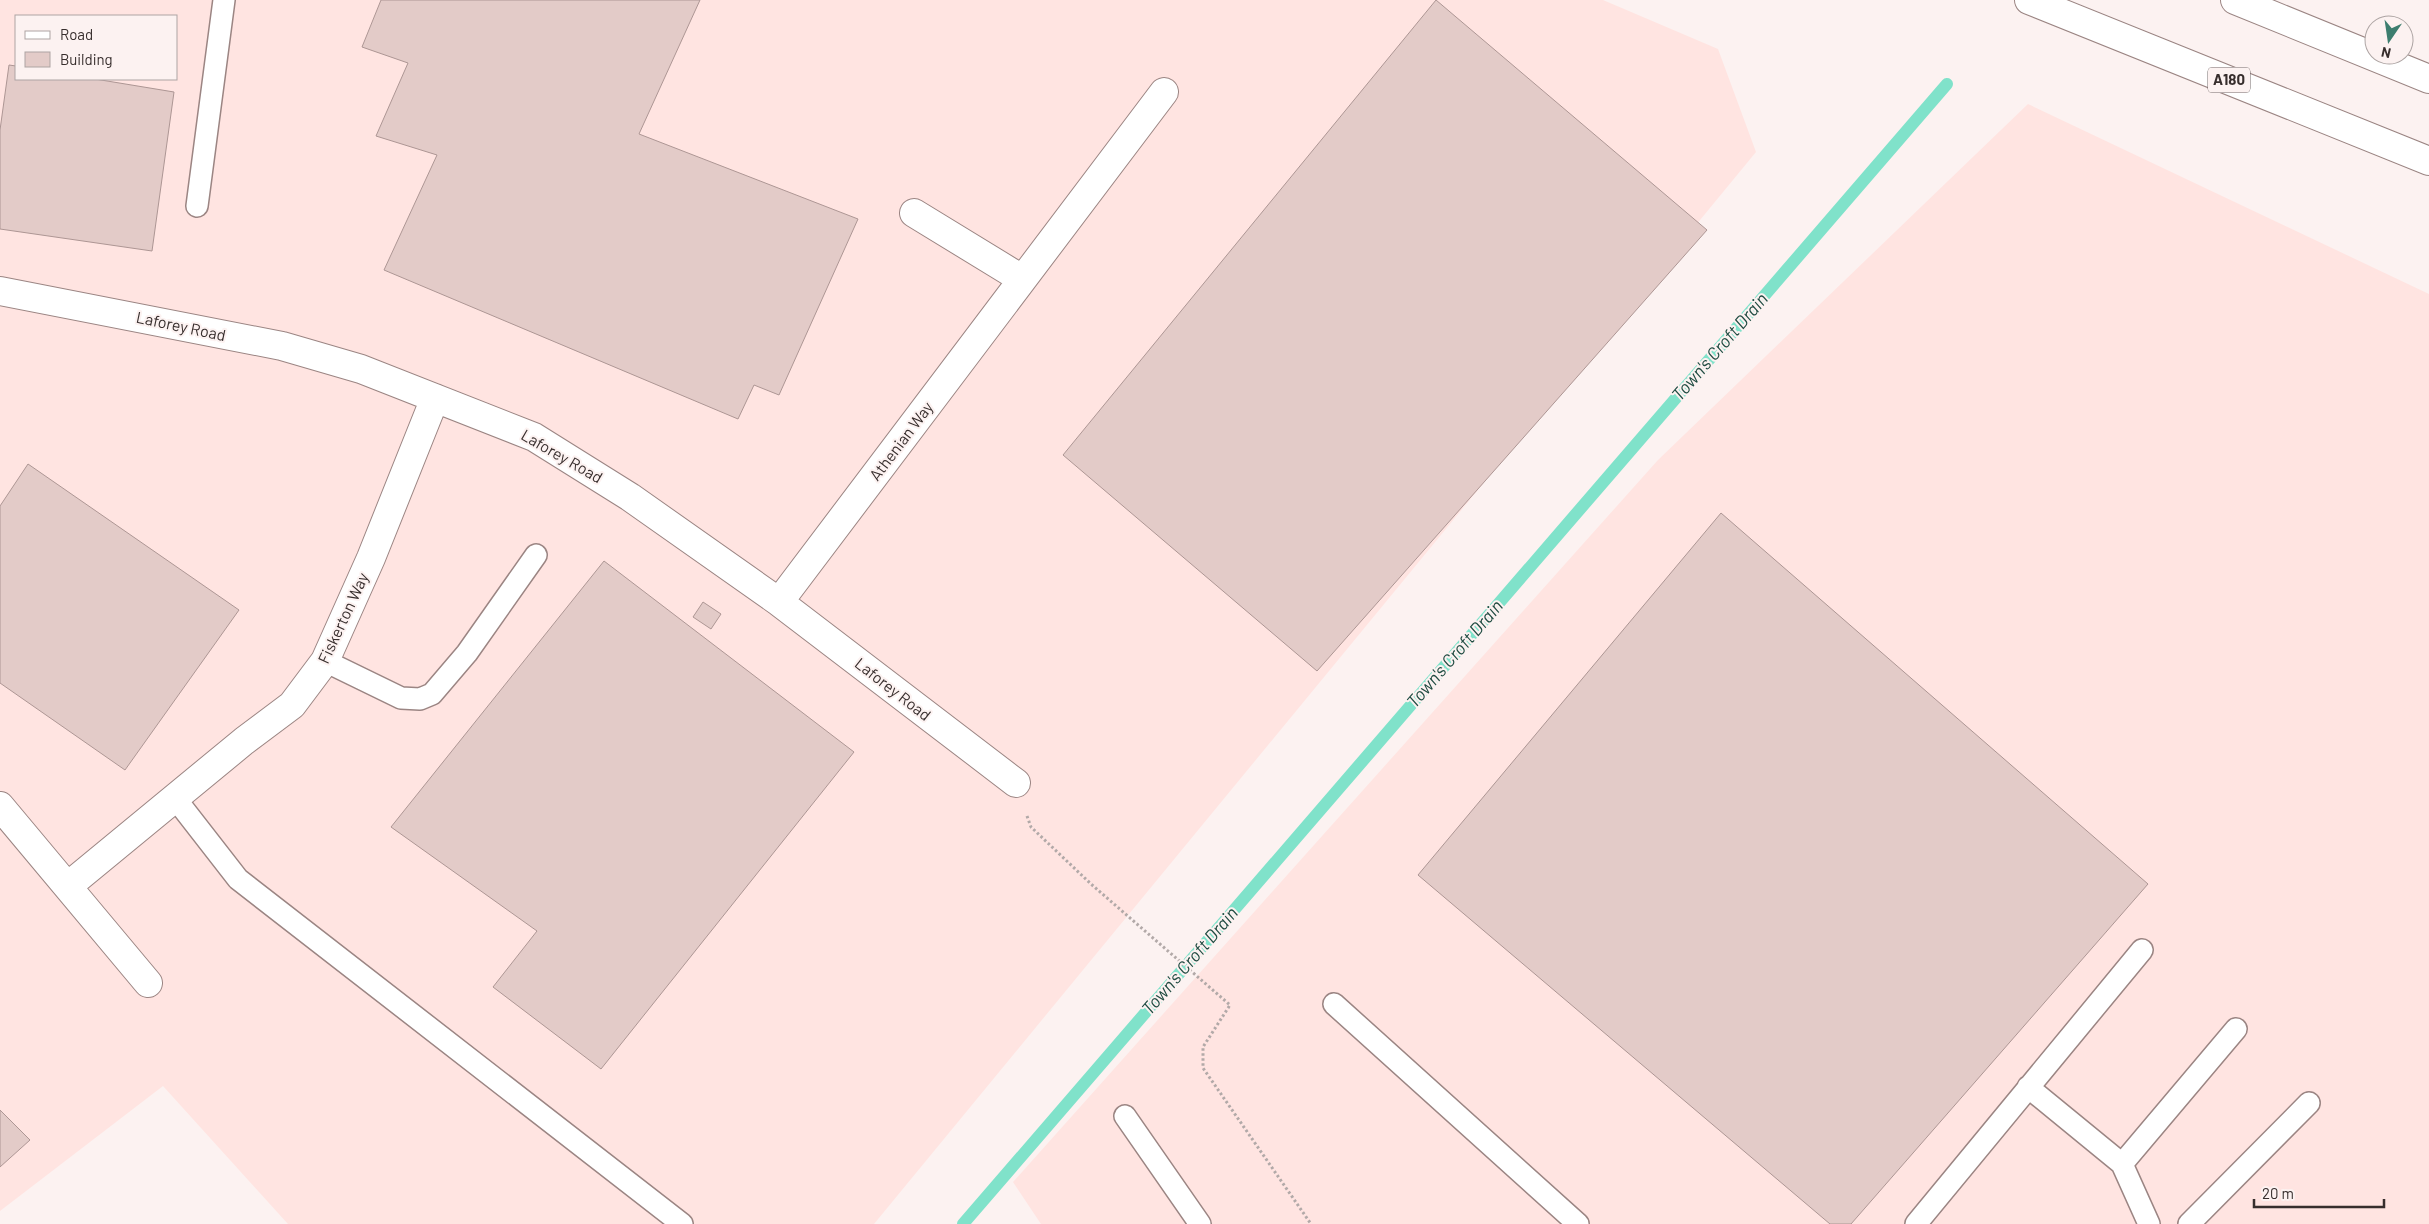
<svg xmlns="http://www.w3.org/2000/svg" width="2429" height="1224" font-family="Barlow,sans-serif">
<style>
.built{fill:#ffe4e1;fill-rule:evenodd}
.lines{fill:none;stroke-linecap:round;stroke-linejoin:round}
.stream{stroke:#80e2ca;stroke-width:12}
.building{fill:#e3cbc8;stroke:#ad9694}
.service-casing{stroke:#9b8583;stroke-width:24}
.minor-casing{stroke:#9b8583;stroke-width:30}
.trunk-casing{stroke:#9b8583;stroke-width:30}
.path{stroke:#b2a9a8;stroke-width:3;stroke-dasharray:2.5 2.5;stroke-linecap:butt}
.service{stroke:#fff;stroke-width:21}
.minor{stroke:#fff;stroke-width:28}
.trunk{stroke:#fff;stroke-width:28}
.labels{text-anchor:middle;stroke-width:4;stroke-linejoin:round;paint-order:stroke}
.shield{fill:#fcf2f1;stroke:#726968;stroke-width:1}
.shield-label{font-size:15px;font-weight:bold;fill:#372e2d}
.street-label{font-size:16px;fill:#372e2d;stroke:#fcf2f1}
.water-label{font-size:18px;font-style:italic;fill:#204c42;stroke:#fcf2f1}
</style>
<rect width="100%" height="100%" fill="#fcf2f1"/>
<!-- built -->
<path class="built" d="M0,0H1603L1718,49L1756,152L874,1224H288L163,1086L0,1211ZM16,16H176V79H16Z
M2028,104L2429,294V1224H1041L1013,1182L1658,460Z"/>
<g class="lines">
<!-- stream -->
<path class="stream" d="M963,1224L1947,84"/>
</g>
<!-- building -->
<path class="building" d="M381,0H700L639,134L858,219L779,395L754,385L738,419L384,270L437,155L376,136L408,63L362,47Z
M1436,0L1707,230L1317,671L1063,455Z
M9,65L16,66V79H95L174,92L152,251L0,229V130Z
M28,464L239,610L125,770L0,683V506Z
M1721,513L2148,884L1851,1224H1830L1418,875Z
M604,561L854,752L601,1069L493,987L537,931L391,827Z
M703,602L721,614L711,629L693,617Z
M0,1110L30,1140L0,1167Z"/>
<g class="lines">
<defs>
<path id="service" d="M197,206L224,0
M325,661L401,698L420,699L432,694L467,653L536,555
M175,798L238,879L682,1224
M1334,1004L1578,1224
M2028,1087L2122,1164L2149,1224
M1125,1116L1200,1224
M2122,1164L2236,1029
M1916,1224L2142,950
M2189,1224L2309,1103"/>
<path id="minor" d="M914,213L1022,279
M0,291L282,346L361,369L534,437L630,497L779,602L1016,783
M779,602L1164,92
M0,806L148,983
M68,886L244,741L292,705L325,661L371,558L435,398"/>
<path id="trunk" d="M2029,0L2429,161
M2235,0L2429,79"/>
</defs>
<!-- service casing -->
<use href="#service" class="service-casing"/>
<!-- minor casing -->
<use href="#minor" class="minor-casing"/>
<!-- trunk casing -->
<use href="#trunk" class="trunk-casing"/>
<!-- path -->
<path class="path" d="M1027,816L1031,827L1091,884L1230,1005L1203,1047V1068L1311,1224"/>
<!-- service -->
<use href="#service" class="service"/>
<!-- minor -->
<use href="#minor" class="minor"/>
<!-- trunk -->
<use href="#trunk" class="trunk"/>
</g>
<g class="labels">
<!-- shield labels -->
<rect class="shield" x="2208" y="67.5" width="42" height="25" rx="4"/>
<g class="shield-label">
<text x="2229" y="85">A180</text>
</g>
<!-- street labels -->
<g class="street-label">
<text transform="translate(181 326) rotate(12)" y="6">Laforey Road</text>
<text transform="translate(901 441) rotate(-53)" y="6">Athenian Way</text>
<text transform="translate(562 456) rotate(30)" y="6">Laforey Road</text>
<text transform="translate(343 618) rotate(-65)" y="6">Fiskerton Way</text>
<text transform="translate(893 689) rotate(38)" y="6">Laforey Road</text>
</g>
<!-- water labels -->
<g class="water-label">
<text transform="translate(1720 347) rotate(-49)" y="6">Town's Croft Drain</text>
<text transform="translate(1455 654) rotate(-49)" y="6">Town's Croft Drain</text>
<text transform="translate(1190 961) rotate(-49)" y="6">Town's Croft Drain</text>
</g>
</g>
<!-- legend -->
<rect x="15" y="15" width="162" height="65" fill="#fcf2f1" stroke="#ada4a3"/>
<rect x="25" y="31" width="25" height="8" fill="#ffffff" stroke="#ada4a3"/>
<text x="60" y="40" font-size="15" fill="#372e2d">Road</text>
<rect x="25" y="52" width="25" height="15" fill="#e3cbc8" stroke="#ada4a3"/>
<text x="60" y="65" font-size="15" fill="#372e2d">Building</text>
<!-- north arrow -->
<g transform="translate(2389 40) rotate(193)"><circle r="24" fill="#fcf2f1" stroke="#ada4a3"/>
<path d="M0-4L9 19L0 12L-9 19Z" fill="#3c7e6f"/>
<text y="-8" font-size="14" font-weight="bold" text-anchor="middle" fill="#372e2d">N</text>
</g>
<!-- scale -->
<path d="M2254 1199v8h130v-8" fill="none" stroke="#372e2d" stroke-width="2.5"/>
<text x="2262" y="1199" font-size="15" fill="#372e2d" stroke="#fcf2f1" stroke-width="4" paint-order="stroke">20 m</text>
</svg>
